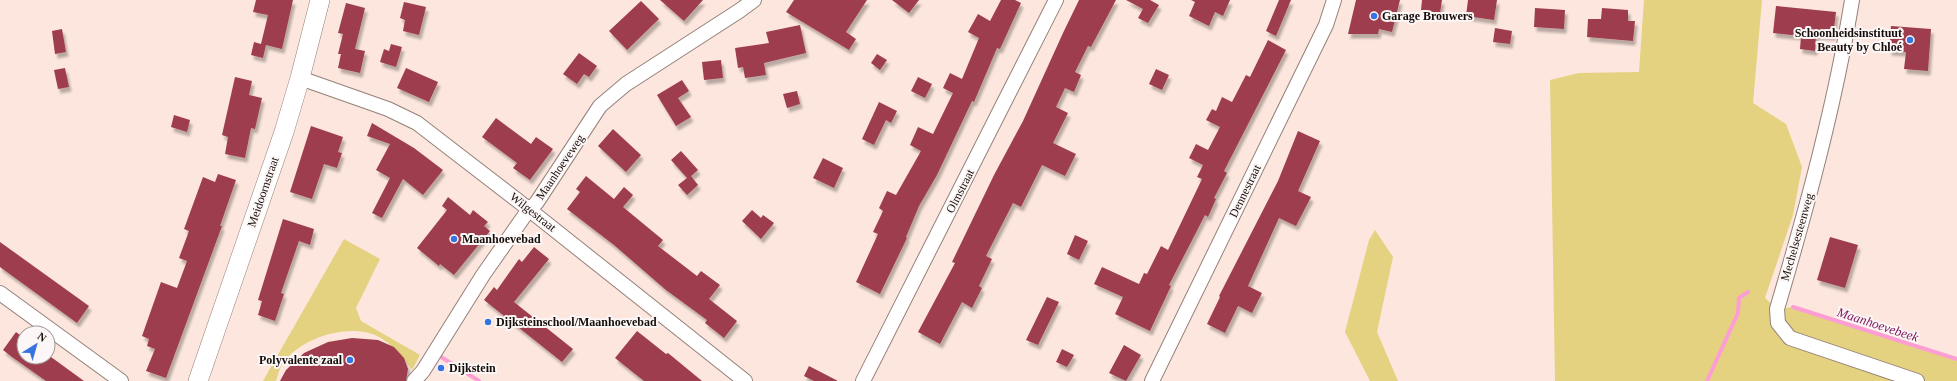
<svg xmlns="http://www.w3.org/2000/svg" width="1957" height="381" font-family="'Times New Roman',serif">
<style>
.green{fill:#e4d280}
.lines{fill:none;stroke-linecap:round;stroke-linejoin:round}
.stream{stroke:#fc9ed4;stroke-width:4}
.building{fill:#9e3d4d;filter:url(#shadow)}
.street-casing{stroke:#95817a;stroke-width:16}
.secondary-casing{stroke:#95817a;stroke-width:20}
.street{stroke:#fff;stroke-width:14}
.secondary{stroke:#fff;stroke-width:19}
.poi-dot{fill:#3774e2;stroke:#fcf7f6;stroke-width:1.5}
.labels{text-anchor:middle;stroke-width:4;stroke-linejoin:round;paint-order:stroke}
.poi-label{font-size:12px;font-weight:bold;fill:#140d0a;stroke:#fcf7f6;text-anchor:start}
.street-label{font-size:12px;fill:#140d0a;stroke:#fcf7f6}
.water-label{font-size:13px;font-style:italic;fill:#7e105b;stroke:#fcf7f6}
</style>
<defs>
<filter id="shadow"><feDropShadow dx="2.5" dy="4.5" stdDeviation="1" flood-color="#0004"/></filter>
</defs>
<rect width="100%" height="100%" fill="#fce6dd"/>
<!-- green -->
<path class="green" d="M1644,0H1762L1753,103L1786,124L1802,167L1793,215L1765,298L1777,309L1793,307L1957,359V381H1555L1550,80L1579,73L1639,72Z
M1375,230L1393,257L1377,332L1398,381H1370L1345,332L1369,240Z
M344,239L380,259L356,308L361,321L420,355L412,370C403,356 386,337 369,333C340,326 303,339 284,361C280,366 278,375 276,381H263Z"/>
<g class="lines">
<!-- stream -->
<path class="stream" d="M1793,307L1957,359
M438,355L479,381
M1707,381L1738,313L1739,298L1748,292"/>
</g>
<!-- building -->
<path class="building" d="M256,0H293L282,49L266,45L263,58L251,55L254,42L261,44L268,15L253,12Z
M660,0H703L684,21Z
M794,0H867L846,32L856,39L849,50L786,12Z
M892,0H919L909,13Z
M1001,0H1015L1021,3L1000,49L997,48L974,102L972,101L937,175L919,206L906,237L907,238L880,294L856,282L878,234L873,232L883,211L879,208L887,191L896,195L921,151L910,145L918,127L933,134L953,93L943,88L950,73L962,79L979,38L968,32L978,14L990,21Z
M1079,0H1116L1091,47L1088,46L1075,72L1081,75L1074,92L1065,88L1056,107L1068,113L1053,143L1076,154L1065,176L1042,165L1021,207L1013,203L986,256L992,259L979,286L982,288L972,308L962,302L940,344L918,332L955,263L952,262L994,175L1023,121L1063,33Z
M1126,0H1150L1159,5L1148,23L1138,18L1143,9Z
M1191,0H1230L1223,16L1215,12L1209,26L1189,16L1195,2Z
M1279,0H1291L1276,36L1266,31Z
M1356,0H1400L1392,32L1379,29L1378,34H1348Z
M1422,0H1442L1440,13L1421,10Z
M1468,0H1497L1494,20L1466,16Z
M641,1L659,19L627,50L609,31Z
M404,2L426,7L419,35L403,31L405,20L400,18Z
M346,3L365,8L355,49L365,51L360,73L338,68L341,54H338L343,34L338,33Z
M1776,6L1836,12L1833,36L1816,35L1815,51L1800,49L1801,36L1773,33Z
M1535,8L1565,10L1564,29L1534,27Z
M1602,8L1628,10V21H1635L1633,41L1587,37L1588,19H1601Z
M800,25L806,53L764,63L766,75L745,78L743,67L738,68L735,48L769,43L766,32Z
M1891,26L1931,29L1928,71L1904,69L1906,52L1889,51Z
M1495,28L1512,31L1510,44L1493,42Z
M62,29L66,52L55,54L52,31Z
M1268,40L1286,50L1224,171L1227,173L1214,198L1216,199L1208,217L1205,215L1169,285L1171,286L1150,331L1115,314L1123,297L1094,284L1102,267L1139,284L1144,273L1147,274L1161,246L1168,250L1202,179L1197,177L1203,165L1189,158L1196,144L1208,150L1220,127L1206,120L1212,109L1216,111L1222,97L1232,102L1246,75L1250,77Z
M391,44L402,47L396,67L380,62L384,49L389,51Z
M579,53L597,66L589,77L584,74L577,84L563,74Z
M877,54L887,60L880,70L871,63Z
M721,60L723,78L704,80L702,62Z
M65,68L69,87L58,89L54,70Z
M406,68L438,82L429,102L397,88Z
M1156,69L1169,75L1162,90L1149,84Z
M235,77L252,81L249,95L262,98L255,129L251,128L245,158L225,154L228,137L222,135Z
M918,77L932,84L925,98L911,91Z
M682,80L689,91L678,98L691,117L676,126L657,95Z
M797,91L800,104L787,108L783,94Z
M879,102L897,111L891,123L886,120L874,145L862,139Z
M174,115L190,120L187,132L171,127Z
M496,118L531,144L536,137L553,149L530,180L513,168L517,163L482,137Z
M372,123L414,148L443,170L423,195L403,179L382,218L372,213L390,178L376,170L390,144L367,136Z
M311,126L343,137L338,152L342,153L337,168L324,164L312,199L290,192Z
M613,129L641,155L626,172L598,146Z
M1298,131L1320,141L1298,191L1311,197L1296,226L1279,218L1248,286L1262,293L1252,313L1238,306L1225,333L1207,324L1220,297L1219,296L1278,181Z
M681,151L698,170L691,176L698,185L687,195L678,185L687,178L671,160Z
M823,158L843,168L834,188L813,178Z
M218,174L236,180L220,226H222L166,378L146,371L155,349L147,346L149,339L142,336L161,282L177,288L187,261L179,258L189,231L184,229L203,177L215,182Z
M586,176L614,199L624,187L633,195L623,207L663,240L658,246L697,276L701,271L720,285L709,299L737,321L724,338L705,323L707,320L666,290L614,245L567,209L580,192L576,189Z
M448,197L470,215L473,210L488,222L484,226L490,231L454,275L440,264L439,266L417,248L447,210L442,206Z
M752,210L761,218L763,215L774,223L761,239L742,221Z
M283,219L314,229L310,245L299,241L281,293L284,294L275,321L258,315L262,301L258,300Z
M1075,235L1088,241L1079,260L1067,254Z
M1830,237L1858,245L1845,288L1817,280Z
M0,242L89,306L77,323L0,267Z
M534,247L549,259L514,302L573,349L562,362L484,300L494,287L497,290L519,259L522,262Z
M1047,297L1059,302L1038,345L1026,340Z
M637,331L666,354L668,353L702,381H644L615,358Z
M16,332L24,338V357H51L84,381H46L12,357L3,350Z
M352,338L378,340L394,347L404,358L408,369L406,381H280L286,370L304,353L328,342Z
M1124,345L1141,355L1126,381L1109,373Z
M1062,349L1074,355L1067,367L1056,362Z
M809,366L838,381H814L804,376Z"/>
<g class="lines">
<defs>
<path id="street" d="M1852,0C1835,105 1807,207 1777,309L1778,323L1790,338L1917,381
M300,78L388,109L417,123L517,200L745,381
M0,293L121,381
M414,381L423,371L483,275L525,215L537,202L600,106L626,84L739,11L754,0
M863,381L1056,0
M1152,381L1326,25L1334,0"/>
<path id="secondary" d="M198,381L284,132L300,78L320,0"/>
</defs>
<!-- street casing -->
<use href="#street" class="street-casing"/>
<!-- secondary casing -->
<use href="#secondary" class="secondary-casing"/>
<!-- street -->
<use href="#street" class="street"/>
<!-- secondary -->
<use href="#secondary" class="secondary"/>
</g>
<!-- markers -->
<g class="poi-dot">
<circle cx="1374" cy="16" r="4"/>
<circle cx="1910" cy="40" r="4"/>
<circle cx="454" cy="239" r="4"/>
<circle cx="488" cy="322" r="4"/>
<circle cx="350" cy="360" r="4"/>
<circle cx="441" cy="368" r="4"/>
</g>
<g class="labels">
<!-- poi labels -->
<g class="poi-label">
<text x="1382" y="20">Garage Brouwers</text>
<text x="1902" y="37" text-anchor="end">Schoonheidsinstituut<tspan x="1902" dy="14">Beauty by Chloé</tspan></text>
<text x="462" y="243">Maanhoevebad</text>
<text x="496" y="326">Dijksteinschool/Maanhoevebad</text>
<text x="342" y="364" text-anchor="end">Polyvalente zaal</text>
<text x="449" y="372">Dijkstein</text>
</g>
<!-- street labels -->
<g class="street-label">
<text transform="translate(560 167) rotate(-56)" y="4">Maanhoeveweg</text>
<text transform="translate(960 191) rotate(-63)" y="4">Olmstraat</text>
<text transform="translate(1245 191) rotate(-64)" y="4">Dennestraat</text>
<text transform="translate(263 192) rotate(-71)" y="4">Meidoornstraat</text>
<text transform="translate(533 212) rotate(38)" y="4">Wilgestraat</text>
<text transform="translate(1797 237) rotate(-74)" y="4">Mechelsesteenweg</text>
</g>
<!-- water labels -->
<g class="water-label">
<text transform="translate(1878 324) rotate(18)" y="5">Maanhoevebeek</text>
</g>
</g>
<!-- north arrow -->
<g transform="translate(36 345) rotate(37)"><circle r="19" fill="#fcf7f6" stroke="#9f9998"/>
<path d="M0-3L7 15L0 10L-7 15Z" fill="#3774e2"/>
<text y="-6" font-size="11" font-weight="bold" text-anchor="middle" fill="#140d0a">N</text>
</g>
</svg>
